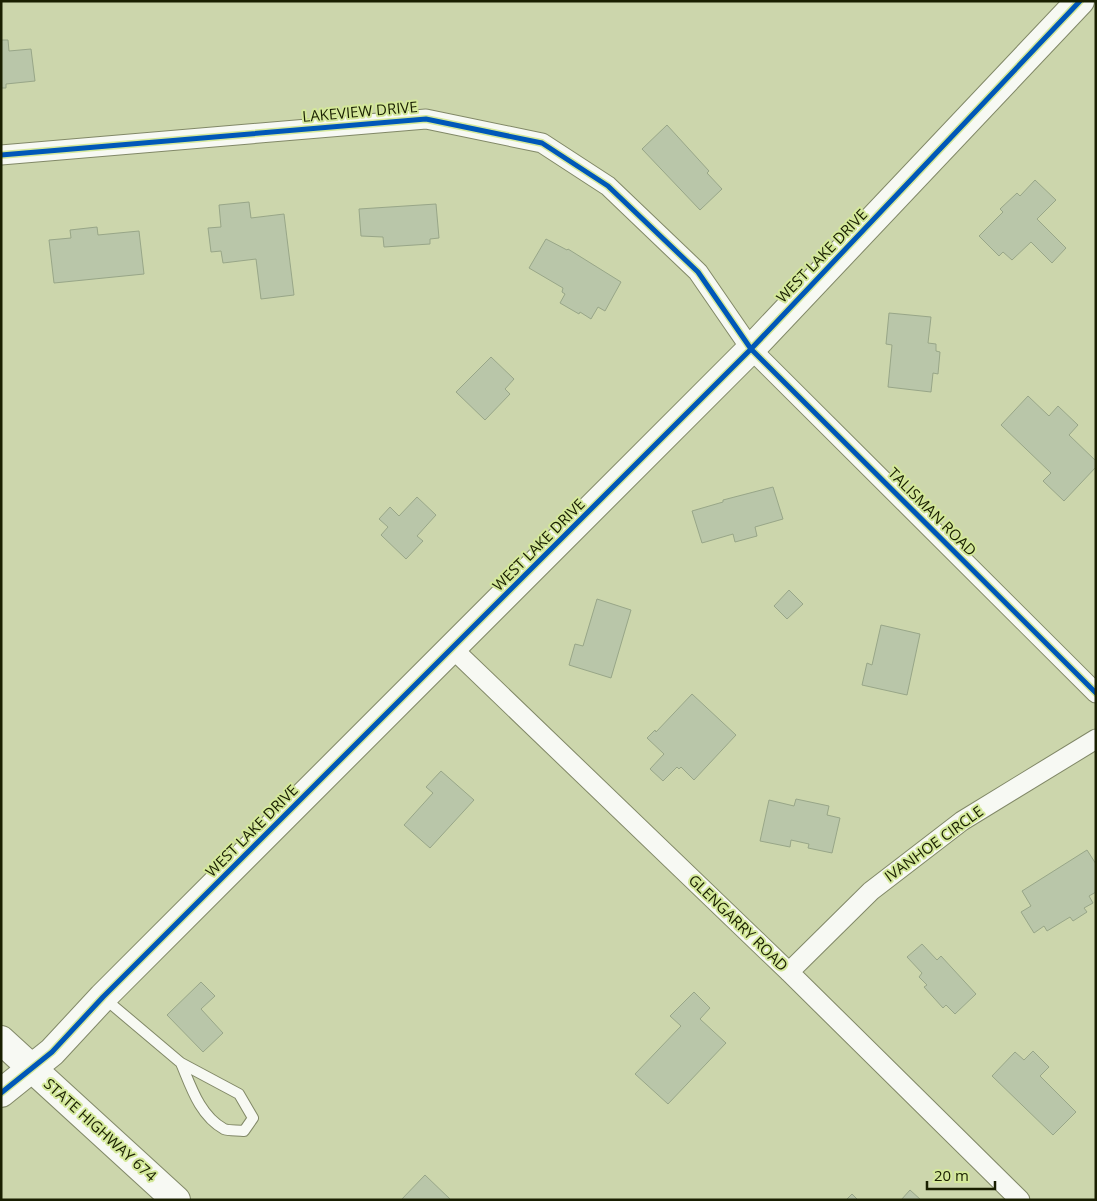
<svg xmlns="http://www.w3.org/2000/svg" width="1097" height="1201" font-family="'Open Sans',sans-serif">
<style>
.building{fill:#b9c6a9;stroke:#98a688}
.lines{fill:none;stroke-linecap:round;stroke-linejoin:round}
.lane-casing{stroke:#818867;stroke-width:12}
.street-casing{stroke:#818867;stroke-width:21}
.secondary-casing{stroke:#818867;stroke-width:30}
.lane{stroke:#f7f9f3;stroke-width:10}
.street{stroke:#f7f9f3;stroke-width:19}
.secondary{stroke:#f7f9f3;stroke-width:28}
.cycleway-casing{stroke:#d4e89a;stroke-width:8}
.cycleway{stroke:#0057b8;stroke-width:5}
.labels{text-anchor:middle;stroke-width:4;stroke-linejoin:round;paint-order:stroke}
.street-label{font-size:15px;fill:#191f01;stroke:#d4e89a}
</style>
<rect width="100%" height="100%" fill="#ccd6ac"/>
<!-- building -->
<path class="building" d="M1,40H8L9,51L31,49L35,81L6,84V88H1Z
M667,125L709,171L707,173L722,189L700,210L642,149Z
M1035,180L1056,200L1037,219L1066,248L1052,263L1031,242L1012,260L1003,252L999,256L979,236L1003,212L1000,209L1017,193L1020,196Z
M249,202L251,218L284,214L294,295L261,299L256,259L223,263L221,251L211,252L208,228L221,227L219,205Z
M436,204L439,238L430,239V244L384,247L383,237L361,236L359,209Z
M97,227L98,235L139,231L144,274L54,283L49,240L71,238L70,230Z
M546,239L567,250L568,249L621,282L605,311L598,307L591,319L580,312L579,314L560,303L565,294L562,292L563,288L529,268Z
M889,313L931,317L928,343L936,344V351L940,352L938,374L933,373L931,392L888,387L892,345L886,344Z
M491,357L514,379L505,389L510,394L485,420L456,392Z
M1028,396L1049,416L1058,406L1078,425L1069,435L1096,461V467L1064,501L1043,481L1051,473L1001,425Z
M773,487L783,519L755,527L757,536L735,542L733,534L702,543L692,511L723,502V500Z
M417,497L436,515L417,536L423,541L406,559L381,535L388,527L379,519L390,507L399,516Z
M789,590L803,604L787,619L774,606Z
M597,599L631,610L611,678L569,665L575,644L583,646Z
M881,625L920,634L907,695L862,685L867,663L872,665Z
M692,694L736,735L694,780L681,767L679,769L677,767L663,781L650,769L664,754L647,738L655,730L656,732Z
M441,771L474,800L430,848L404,825L433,793L426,787Z
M796,799L829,806L827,815L840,818L832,853L808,848L809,844L791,840L790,847L760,841L769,800L794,806Z
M1087,850L1096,864V892L1089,896L1093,903L1084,908L1087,912L1073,921L1070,917L1047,931L1044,926L1034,933L1021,912L1031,906L1022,891Z
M922,944L937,960L941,956L976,994L955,1014L946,1005L943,1008L924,987L927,985L919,977L922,973L907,957Z
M201,982L215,996L201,1009L223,1033L203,1052L167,1015Z
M694,992L710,1008L700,1019L726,1043L668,1104L635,1074L681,1026L670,1016Z
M1033,1051L1049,1067L1040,1076L1076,1112L1053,1135L992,1076L1015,1052L1024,1060Z
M425,1175L451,1200H401Z
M910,1190L921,1200H901Z
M852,1194L858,1200H846Z"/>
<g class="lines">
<defs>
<path id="lane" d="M104,998L181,1063L239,1094L253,1118L244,1131C238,1130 229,1131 224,1129C200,1116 191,1087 181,1063"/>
<path id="street" d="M1,155L426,119L542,143L608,186L698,272L751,349L1096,693
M453,649L789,972L1020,1200
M789,972L871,891L962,821L1096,739"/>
<path id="secondary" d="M1,1040L176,1200
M1,1093L52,1052L103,997L751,349L1080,1"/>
</defs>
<!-- lane casing -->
<use href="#lane" class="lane-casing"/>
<!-- street casing -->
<use href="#street" class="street-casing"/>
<!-- secondary casing -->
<use href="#secondary" class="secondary-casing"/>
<!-- lane -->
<use href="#lane" class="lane"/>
<!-- street -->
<use href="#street" class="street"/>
<!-- secondary -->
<use href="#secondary" class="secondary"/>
<defs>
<path id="cycleway" d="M1,155L426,119L542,143L608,186L698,272L751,349L1096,693
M1,1093L52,1052L103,997L751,349L1080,1"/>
</defs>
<!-- cycleway casing -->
<use href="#cycleway" class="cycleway-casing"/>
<!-- cycleway -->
<use href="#cycleway" class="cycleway"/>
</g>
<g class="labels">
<!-- street labels -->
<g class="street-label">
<text transform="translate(360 112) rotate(-5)" y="5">LAKEVIEW DRIVE</text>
<text transform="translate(822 256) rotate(-46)" y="5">WEST LAKE DRIVE</text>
<text transform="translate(932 512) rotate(45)" y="5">TALISMAN ROAD</text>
<text transform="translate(539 545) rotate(-45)" y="5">WEST LAKE DRIVE</text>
<text transform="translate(252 831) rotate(-45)" y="5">WEST LAKE DRIVE</text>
<text transform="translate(934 844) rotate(-36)" y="5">IVANHOE CIRCLE</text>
<text transform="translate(738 923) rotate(44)" y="5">GLENGARRY ROAD</text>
<text transform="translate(100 1130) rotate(42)" y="5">STATE HIGHWAY 674</text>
</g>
</g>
<!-- border -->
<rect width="1097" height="1201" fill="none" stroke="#191f01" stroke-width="5"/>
<!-- scale -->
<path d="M927 1181v8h68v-8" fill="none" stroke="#191f01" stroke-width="2.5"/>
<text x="934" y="1181" font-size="15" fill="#191f01" stroke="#d4e89a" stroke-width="4" paint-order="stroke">20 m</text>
</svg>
